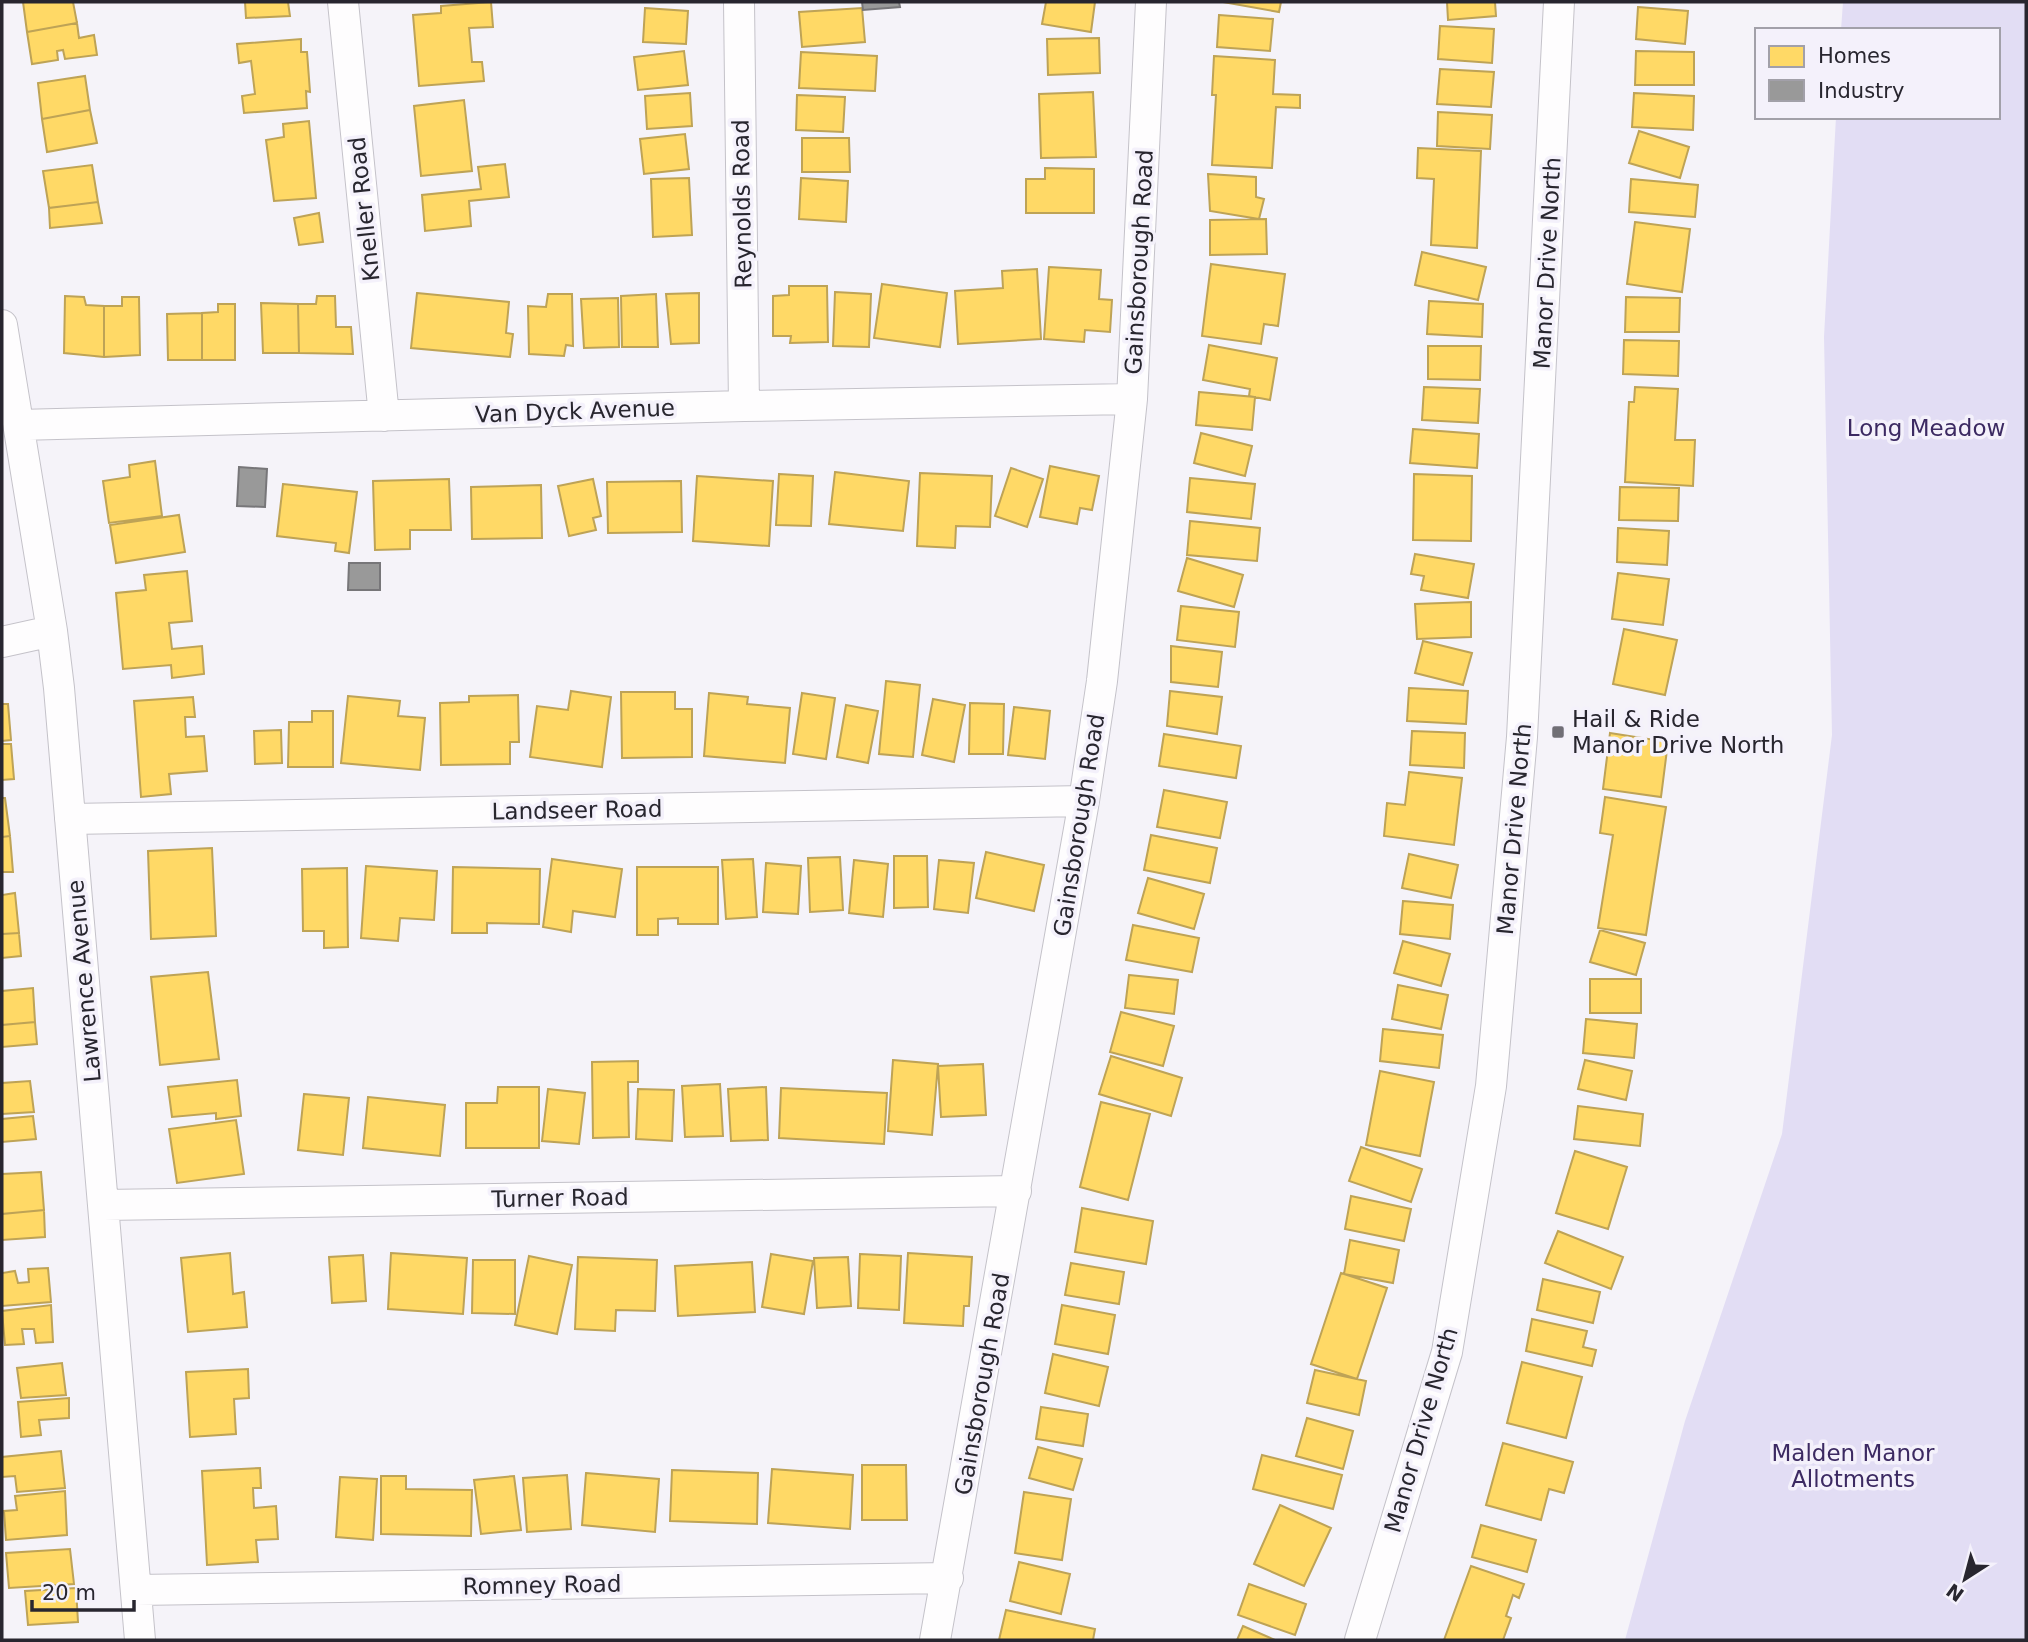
<svg xmlns="http://www.w3.org/2000/svg" width="2028" height="1642" font-family="'DejaVu Sans',sans-serif">
<style>
.green{fill:#e2ddf4}
.homes{fill:#ffd966;stroke:#bea356;stroke-width:2}
.industry{fill:#999;stroke:#777679;stroke-width:2}
.lines{fill:none;stroke-linecap:round;stroke-linejoin:round}
.street-casing{stroke:#c4c2c9;stroke-width:32}
.street{stroke:#fefdfe;stroke-width:30}
.poi-dot{fill:#706e76;stroke:#f4f1fb;stroke-width:2.5}
.labels{text-anchor:middle;stroke-width:7;stroke-linejoin:round;paint-order:stroke}
.street-label{font-size:23px;fill:#28262f;stroke:#f4f1fb}
.park-label{font-size:23px;fill:#3c2a62;stroke:#f4f1fb}
.poi-label{font-size:23px;fill:#28262f;stroke:#f4f1fb;text-anchor:start}
</style>
<rect width="100%" height="100%" fill="#f5f3f9"/>
<!-- green -->
<path class="green" d="M1843,2H2026V1640H1625L1685,1421L1782,1134L1832,735L1824,337L1836,117H1998V30H1841Z"/>
<!-- homes -->
<path class="homes" d="M23,2H73L77,23L27,32Z
M245,2H288L290,16L246,18Z
M491,2L493,27L469,28L472,62H482L484,81L419,86L413,15L441,13V6Z
M1046,2H1095L1091,32L1042,24Z
M1223,2H1281L1279,12Z
M1447,2H1495L1496,16L1448,20Z
M1638,7L1688,11L1685,44L1636,39Z
M645,8L688,11L686,44L643,42Z
M862,8L865,42L802,47L799,12Z
M1219,15L1273,19L1270,51L1217,47Z
M77,23L79,38L94,35L97,55L65,59L63,50L57,51L58,60L32,64L27,32Z
M1440,26L1494,29L1492,63L1438,59Z
M1099,38L1100,73L1048,75L1047,39Z
M301,39V52H307L310,92L306,91L307,108L244,113L242,96L255,94L251,61L239,63L237,44Z
M684,51L688,85L638,90L634,57Z
M1636,51L1694,52V85H1635Z
M801,52L877,56L875,91L799,88Z
M1214,56L1275,60L1273,94L1300,95V108L1276,107L1272,168L1212,165L1216,95H1212Z
M1440,69L1494,72L1491,107L1437,104Z
M85,76L90,110L42,119L38,83Z
M1093,92L1096,157L1041,158L1039,94Z
M690,93L692,126L647,129L645,96Z
M1634,93L1694,96L1693,130L1632,127Z
M797,95L845,97L843,132L796,130Z
M464,100L472,171L421,176L414,106Z
M90,110L97,143L47,152L42,119Z
M1438,112L1492,115L1490,149L1437,146Z
M309,121L316,198L274,201L266,140L284,137L283,124Z
M1639,131L1689,147L1680,178L1629,163Z
M685,134L689,169L644,174L640,139Z
M802,138H849L850,172H802Z
M1418,148L1481,151L1477,248L1431,245L1434,179L1417,178Z
M505,164L509,197L469,201L471,226L425,231L422,195L481,189L478,167Z
M92,165L98,202L49,208L43,171Z
M1045,168L1094,169V213H1026V179H1045Z
M1208,174L1256,177V197L1264,199L1259,219L1210,211Z
M689,178L692,235L653,237L651,179Z
M801,178L848,181L846,222L799,219Z
M1631,179L1698,185L1695,217L1629,212Z
M98,202L102,223L50,228L49,208Z
M319,213L323,242L299,245L294,218Z
M1266,219L1267,254L1210,255V220Z
M1635,222L1690,229L1682,292L1627,284Z
M1422,252L1486,267L1478,300L1415,285Z
M1211,264L1285,274L1278,326L1264,324L1261,344L1202,336Z
M1049,267L1101,270L1099,299L1112,300L1110,332L1085,330L1084,342L1044,339Z
M1037,269L1041,339L958,344L955,291L1003,288L1002,271Z
M882,284L947,293L940,347L874,338Z
M789,286H827L828,342L790,343L791,336H773V296L789,295Z
M835,292L871,294L869,347L833,346Z
M417,293L509,302L506,333L513,334L510,357L411,348Z
M699,293V343L671,344L666,294Z
M548,294H572L573,346L566,345L564,356L529,354L528,306L546,307Z
M656,294L658,347H622L621,296Z
M65,296L84,297L86,305L104,306V357L64,353Z
M317,296H335L336,327H351L353,354L299,353L298,304H316Z
M122,297H139L140,355L104,357V306H122Z
M1626,297L1680,298L1679,332H1625Z
M618,298L619,347L584,348L581,299Z
M1429,301L1483,304L1482,337L1427,334Z
M261,303L298,304L299,353H263Z
M218,304H235V360H202V313L218,312Z
M202,313V360H168L167,314Z
M1624,340L1679,341L1678,376L1623,374Z
M1209,345L1277,358L1270,400L1249,396L1250,389L1203,380Z
M1428,346H1481L1480,380L1428,379Z
M1424,387L1480,389L1478,423L1422,420Z
M1635,387L1678,389L1675,440H1695L1693,486L1625,482L1629,402H1634Z
M1199,392L1255,397L1252,430L1196,425Z
M1413,429L1479,434L1477,468L1410,463Z
M1201,433L1252,446L1245,476L1194,463Z
M155,461L162,516L109,523L103,481L130,477L129,465Z
M1050,466L1099,476L1092,510L1080,508L1077,524L1040,517Z
M1011,468L1043,479L1027,527L995,516Z
M835,472L909,481L903,531L829,524Z
M920,473L992,476L990,527L956,526L955,548L917,546Z
M779,474L813,476L811,526L776,525Z
M1414,474L1472,476L1471,541L1413,540Z
M697,476L773,481L769,546L693,541Z
M1190,478L1255,484L1251,519L1187,512Z
M449,479L451,530H410V549L375,550L373,481Z
M593,479L601,516L593,518L596,530L569,536L558,486Z
M681,481L682,532L608,533L607,482Z
M283,484L357,492L349,553L335,551L336,543L277,536Z
M541,485L542,538L472,539L471,487Z
M1620,487L1679,488L1678,521L1619,520Z
M179,515L185,552L116,563L110,525Z
M1190,521L1260,528L1257,561L1187,555Z
M1618,528L1669,531L1667,565L1617,562Z
M1415,554L1474,564L1468,598L1421,590L1424,576L1411,574Z
M1187,558L1243,575L1234,607L1178,591Z
M187,571L192,621L169,623L172,649L202,646L204,674L172,678L171,665L123,669L116,593L146,590L144,575Z
M1618,573L1669,579L1663,625L1612,619Z
M1471,602V637L1417,639L1415,604Z
M1181,606L1239,612L1235,647L1177,640Z
M1624,629L1677,640L1665,695L1613,684Z
M1423,641L1472,653L1463,685L1415,673Z
M1171,646L1222,652L1218,687L1171,682Z
M886,681L920,685L913,757L879,754Z
M1409,688L1468,691L1466,724L1407,721Z
M571,691L611,697L602,767L530,757L537,706L568,710Z
M1170,691L1222,697L1217,734L1167,726Z
M621,692H675V709H692V757L622,758Z
M709,693L748,697L747,704L790,708L785,763L704,756Z
M802,693L835,698L826,759L793,754Z
M518,695L519,742H510V764L441,765L440,703L469,702V696Z
M348,696L400,701L398,716L425,718L420,770L341,763Z
M193,697L195,717H185L186,737L204,736L207,771L169,774L171,794L141,797L134,701Z
M933,699L965,705L954,762L922,755Z
M970,703L1004,704L1003,754H969Z
M2,704H8L11,740L2,741Z
M846,705L878,711L868,763L837,757Z
M1014,707L1050,711L1045,759L1008,755Z
M312,711H333V767H288L289,722H312Z
M281,730L282,763L255,764L254,731Z
M1412,731L1465,733L1464,768L1410,765Z
M1610,733L1668,742L1661,797L1603,789Z
M1164,734L1241,746L1236,778L1159,766Z
M2,744H11L14,779L2,780Z
M1409,772L1462,778L1454,845L1384,836L1387,803L1405,805Z
M1164,790L1227,802L1220,838L1157,827Z
M1605,797L1666,807L1646,935L1598,928L1613,835L1600,833Z
M2,798H5L10,836L2,837Z
M1151,835L1217,848L1210,883L1144,870Z
M10,836L13,872H2V837Z
M212,848L216,936L151,939L148,851Z
M986,852L1044,865L1034,911L976,898Z
M1409,854L1458,865L1451,898L1402,888Z
M894,856H927L928,907L894,908Z
M840,857L843,910L810,912L808,858Z
M552,859L622,869L615,917L573,911L571,932L543,927Z
M753,859L757,917L726,919L722,860Z
M854,860L888,864L883,917L849,913Z
M939,860L974,863L968,913L934,909Z
M766,863L801,866L798,914L763,912Z
M366,866L437,871L434,920L400,918L398,941L361,938Z
M453,867L540,869L539,924L487,923V933H452Z
M637,867H718V924H678V918L658,919V935H637Z
M347,868L348,947L324,948V931H303L302,869Z
M1148,878L1204,894L1194,929L1138,913Z
M15,893L19,933L2,934V895Z
M1403,901L1453,905L1450,939L1400,934Z
M1133,925L1199,938L1192,972L1126,960Z
M1600,930L1645,943L1636,975L1590,962Z
M19,933L21,956L2,958V934Z
M1403,941L1450,954L1441,986L1394,973Z
M208,972L219,1059L160,1065L151,977Z
M1129,975L1178,980L1174,1014L1125,1008Z
M1590,979H1641V1013H1590Z
M1398,985L1448,995L1441,1029L1392,1019Z
M33,988L35,1022L2,1025V991Z
M1121,1012L1174,1026L1163,1066L1110,1052Z
M1586,1019L1637,1024L1634,1058L1583,1053Z
M35,1022L37,1044L2,1047V1025Z
M1383,1029L1443,1035L1439,1068L1380,1061Z
M1111,1056L1182,1078L1171,1116L1099,1094Z
M893,1060L938,1064L932,1135L888,1131Z
M1585,1060L1632,1071L1626,1100L1578,1089Z
M638,1061V1082H628L629,1137L593,1138L592,1062Z
M983,1064L986,1115L941,1117L938,1066Z
M1380,1071L1434,1082L1420,1156L1366,1145Z
M237,1080L241,1116L216,1119V1113L172,1117L168,1087Z
M30,1081L34,1112L2,1114V1083Z
M720,1084L723,1136L685,1137L682,1086Z
M498,1087H539V1148H466V1103H497Z
M766,1087L768,1140L731,1141L728,1089Z
M781,1088L887,1093L884,1144L779,1138Z
M548,1089L585,1093L579,1144L542,1141Z
M638,1089L674,1090L672,1141L636,1139Z
M304,1094L349,1098L343,1155L298,1150Z
M368,1097L445,1105L440,1156L363,1148Z
M1101,1102L1150,1114L1128,1200L1080,1187Z
M1578,1106L1643,1114L1640,1146L1574,1139Z
M33,1116L36,1139L2,1142V1119Z
M236,1120L244,1174L177,1183L169,1129Z
M1361,1147L1422,1169L1411,1202L1349,1181Z
M1575,1151L1627,1167L1608,1229L1556,1213Z
M41,1172L44,1210L2,1214V1174Z
M1351,1196L1411,1209L1404,1241L1345,1229Z
M1082,1208L1153,1221L1146,1264L1075,1252Z
M44,1210L45,1237L2,1240V1214Z
M1558,1231L1623,1257L1611,1289L1545,1263Z
M1350,1240L1399,1250L1393,1283L1344,1274Z
M230,1253L233,1294L244,1292L247,1327L188,1332L181,1258Z
M391,1253L467,1258L463,1314L388,1309Z
M908,1253L972,1257L969,1306H964L963,1326L904,1323Z
M771,1254L813,1261L804,1314L762,1307Z
M860,1254L901,1256L899,1310L858,1308Z
M363,1255L366,1301L332,1303L329,1257Z
M529,1256L572,1265L557,1334L515,1325Z
M578,1257L657,1260L655,1311L616,1310L615,1331L575,1329Z
M848,1257L851,1306L817,1308L814,1258Z
M473,1260H515V1314L472,1313Z
M752,1262L755,1312L678,1316L675,1266Z
M1071,1263L1124,1272L1119,1304L1065,1295Z
M48,1268L51,1302L2,1306V1273L15,1271L18,1283L29,1282L28,1269Z
M1341,1273L1387,1288L1357,1379L1311,1364Z
M1543,1279L1600,1292L1593,1323L1537,1310Z
M51,1305L53,1342L36,1343L34,1329H22L24,1344L5,1345L2,1311Z
M1062,1305L1115,1315L1108,1354L1055,1344Z
M1532,1319L1587,1331L1583,1347L1596,1350L1592,1366L1526,1351Z
M1053,1354L1108,1367L1099,1406L1045,1393Z
M1522,1362L1582,1377L1566,1438L1507,1423Z
M62,1363L66,1395L21,1398L17,1368Z
M248,1369L249,1398L234,1399L236,1434L190,1437L186,1372Z
M1315,1370L1366,1381L1359,1415L1307,1403Z
M69,1398V1418L39,1420L41,1435L21,1437L18,1402Z
M1041,1407L1088,1414L1083,1446L1036,1439Z
M1307,1418L1353,1431L1343,1469L1296,1456Z
M1503,1443L1573,1462L1564,1493L1549,1489L1541,1520L1486,1505Z
M1038,1447L1082,1459L1073,1490L1029,1478Z
M61,1451L65,1488L17,1492L15,1476L2,1477V1457Z
M1262,1455L1342,1475L1333,1509L1253,1489Z
M862,1465H906L907,1520H862Z
M260,1468L261,1488H253L254,1508L276,1506L278,1539L256,1540L258,1562L207,1565L202,1471Z
M772,1469L853,1475L850,1529L768,1523Z
M672,1470L758,1473L757,1524L670,1521Z
M586,1473L659,1479L655,1532L582,1525Z
M567,1475L571,1529L527,1532L523,1478Z
M381,1476H406V1489L472,1490L471,1536L381,1534Z
M514,1476L521,1530L481,1534L474,1480Z
M340,1477L377,1479L373,1540L336,1537Z
M65,1491L67,1535L6,1540L4,1511L17,1510L15,1496Z
M1024,1492L1071,1499L1062,1560L1015,1553Z
M1280,1505L1331,1528L1304,1586L1254,1564Z
M1481,1525L1536,1540L1527,1572L1472,1557Z
M70,1549L74,1584L9,1588L6,1553Z
M1019,1562L1070,1574L1061,1614L1010,1601Z
M1471,1566L1524,1584L1519,1598L1513,1595L1506,1616L1511,1618L1503,1640H1444Z
M1249,1584L1306,1604L1295,1635L1238,1615Z
M76,1588L78,1622L28,1625L25,1591Z
M1006,1610L1095,1629L1093,1640H999Z
M1243,1626L1275,1640H1237Z"/>
<!-- industry -->
<path class="industry" d="M862,2H899L900,7L863,10Z
M239,467L267,469L265,507L237,506Z
M349,563H380V590H348Z"/>
<g class="lines">
<defs>
<path id="street" d="M343,2L384,416
M739,2L744,406
M2,325L52,631L59,688L140,1640
M19,425L744,406L1132,399
M2,642L52,631
M70,819L1084,801
M103,1205L1016,1191
M136,1590L948,1578
M935,1640L1084,801L1102,681L1132,399L1151,2
M1360,1640L1447,1352L1491,1086L1522,737L1559,2"/>
</defs>
<!-- street casing -->
<use href="#street" class="street-casing"/>
<!-- street -->
<use href="#street" class="street"/>
</g>
<!-- markers -->
<rect class="poi-dot" x="1551" y="725" width="14" height="14" rx="3.5"/>
<g class="labels">
<!-- street labels -->
<g class="street-label">
<text transform="translate(742 204) rotate(-91)" y="8">Reynolds Road</text>
<text transform="translate(364 209) rotate(-96)" y="8">Kneller Road</text>
<text transform="translate(1139 262) rotate(-87)" y="8">Gainsborough Road</text>
<text transform="translate(1547 263) rotate(-87)" y="8">Manor Drive North</text>
<text transform="translate(575 411) rotate(-2)" y="8">Van Dyck Avenue</text>
<text transform="translate(577 810) rotate(-1)" y="8">Landseer Road</text>
<text transform="translate(1079 825) rotate(-81)" y="8">Gainsborough Road</text>
<text transform="translate(1514 829) rotate(-85)" y="8">Manor Drive North</text>
<text transform="translate(84 981) rotate(-95)" y="8">Lawrence Avenue</text>
<text transform="translate(560 1198) rotate(-1)" y="8">Turner Road</text>
<text transform="translate(982 1384) rotate(-80)" y="8">Gainsborough Road</text>
<text transform="translate(1421 1430) rotate(-74)" y="8">Manor Drive North</text>
<text transform="translate(542 1585) rotate(-1)" y="8">Romney Road</text>
</g>
<!-- park labels -->
<g class="park-label">
<text x="1926" y="436">Long Meadow</text>
<text x="1853" y="1461">Malden Manor<tspan x="1853" dy="26">Allotments</tspan></text>
</g>
<!-- poi labels -->
<g class="poi-label">
<text x="1572" y="727">Hail &amp; Ride<tspan x="1572" dy="26">Manor Drive North</tspan></text>
</g>
</g>
<!-- border -->
<rect width="2028" height="1642" fill="none" stroke="#28262f" stroke-width="7"/>
<!-- legend -->
<rect x="1755" y="28" width="245" height="91" fill="#f4f1fb" stroke="#a2a0a9" stroke-width="2"/>
<rect x="1769" y="46" width="35" height="21" fill="#ffd966" stroke="#a2a0a9" stroke-width="2"/>
<text x="1818" y="63" font-size="21" fill="#28262f">Homes</text>
<rect x="1769" y="80" width="35" height="21" fill="#999999" stroke="#a2a0a9" stroke-width="2"/>
<text x="1818" y="98" font-size="21" fill="#28262f">Industry</text>
<!-- north arrow -->
<g transform="translate(1965 1579) rotate(216)" stroke="#f4f1fb" stroke-width="5" paint-order="stroke">
<path d="M0-5L12 26L0 18L-12 26Z" fill="#28262f"/>
<text y="-10" font-size="19" font-weight="bold" text-anchor="middle" fill="#28262f">N</text>
</g>
<!-- scale -->
<path d="M32 1600v10h102v-10" fill="none" stroke="#28262f" stroke-width="3.5"/>
<text x="42" y="1600" font-size="21" fill="#28262f" stroke="#f4f1fb" stroke-width="5" paint-order="stroke">20 m</text>
</svg>
